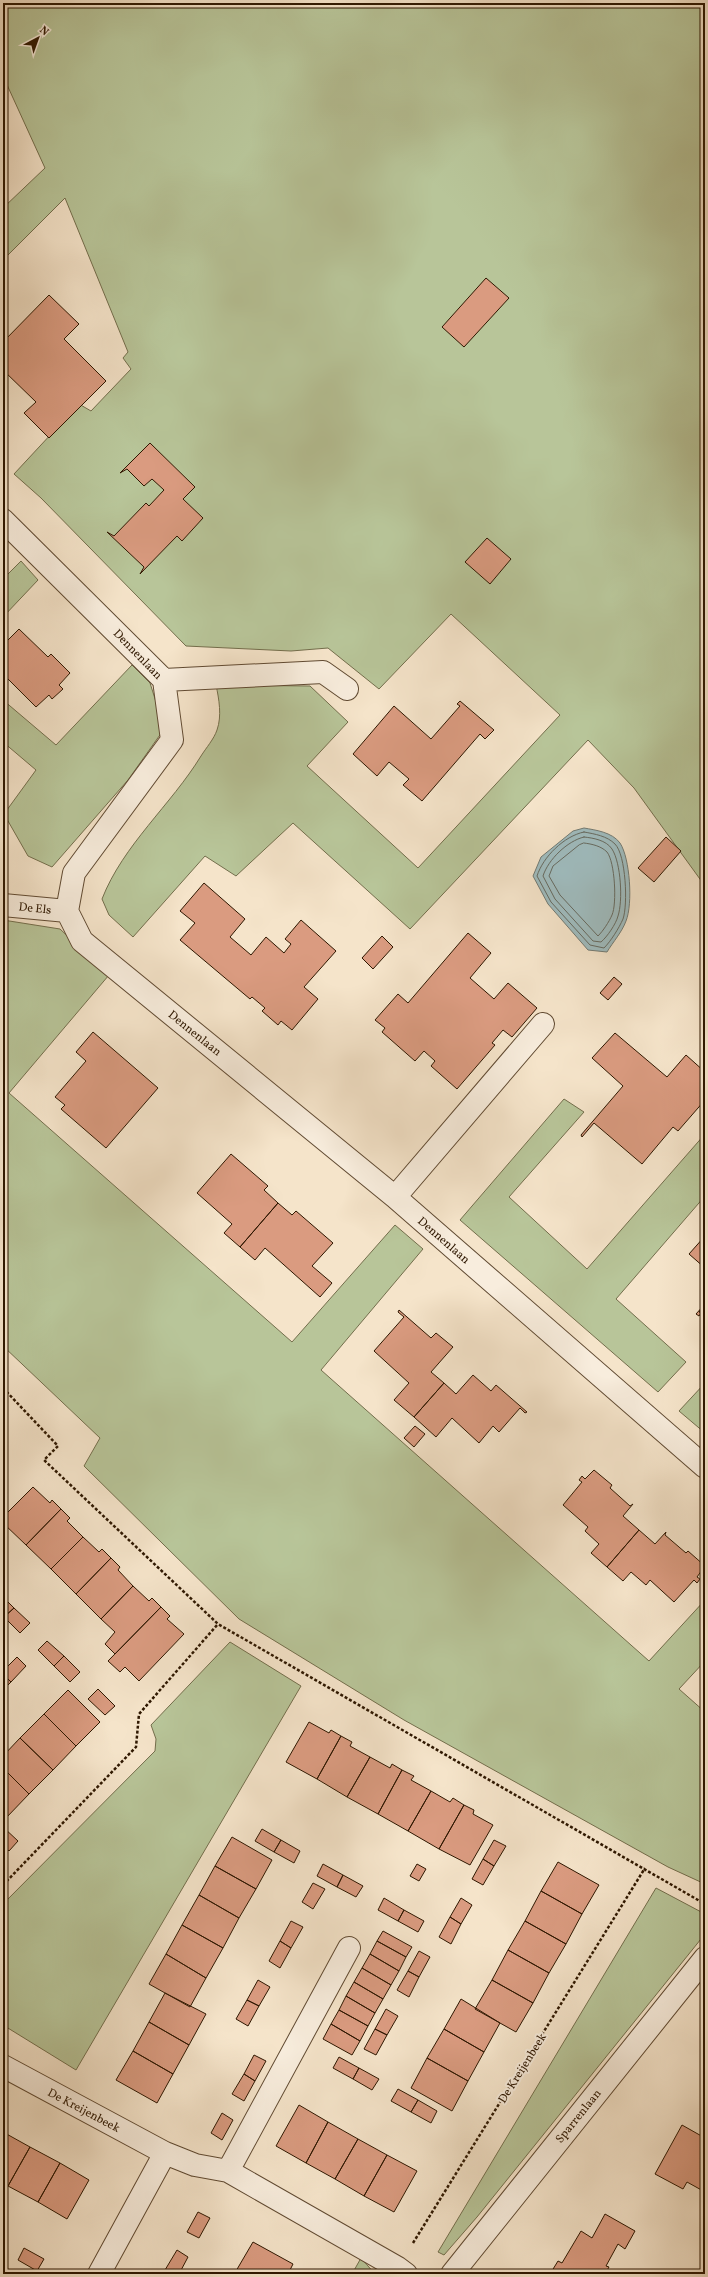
<svg xmlns="http://www.w3.org/2000/svg" width="708" height="2277" font-family="Vollkorn,serif">
<style>
.green{fill:#b8c599;stroke:#736e4c}
.water{fill:#9fbcbf;stroke:#727a73}
.lines{fill:none;stroke-linecap:round;stroke-linejoin:round}
.shore{stroke:#666a60;stroke-width:1}
.building{fill:#da9b80;stroke:#2e1700}
.minor-casing{stroke:#604a32;stroke-width:24}
.path{stroke:#2e1700;stroke-width:2.5;stroke-dasharray:3 2;stroke-linecap:butt}
.minor{stroke:#f8eddd;stroke-width:22}
.labels{text-anchor:middle;stroke-width:4;stroke-linejoin:round;paint-order:stroke}
.street-label{font-size:12px;fill:#2e1700;stroke:#f8eddd}
</style>
<rect width="100%" height="100%" fill="#f5e4ca"/>
<filter id="stains"><feTurbulence type="fractalNoise" baseFrequency=".005" numOctaves="4"/><feColorMatrix values="0 0 0 0 .2 0 0 0 0 .09 0 0 0 0 .02 0 0 0 .5 -.17"/></filter>
<radialGradient id="worn" r=".72"><stop offset=".6" stop-color="#630" stop-opacity="0"/><stop offset="1" stop-color="#630" stop-opacity=".3"/></radialGradient>
<!-- green -->
<path class="green" d="M3,3H705V886L634,788L588,740L410,929L293,823L236,876L205,856L133,937L109,915L102,899C123,845 171,805 201,756C206,748 214,739 217,730C222,716 219,699 216,685L310,686L348,722L307,766L418,868L560,715L451,614L379,689L328,648L291,651L186,646L41,498L14,474L79,404L91,411L131,369L123,358L128,352L65,198L3,260V208L45,168L3,76Z
M21,561L38,580L3,617V579Z
M132,665L150,683L157,705L162,732L128,780L52,867L28,856L4,814L36,770L3,742V700L56,745Z
M3,920L60,929L109,975L9,1093L292,1342L395,1225L423,1249L321,1370L649,1661L705,1600V1661L679,1689L705,1712V1884L668,1867L404,1720L239,1619L84,1466L100,1438L3,1346Z
M564,1099L584,1112L509,1197L587,1269L705,1134V1196L616,1299L686,1362L658,1392L460,1220Z
M705,1383V1433L679,1411Z
M230,1642L301,1686L76,2070L3,2025V1904L155,1751L156,1739L151,1725Z
M656,1888L705,1914V1934L477,2217L444,2255L438,2252Z
M361,2258L375,2274H352Z"/>
<!-- water -->
<path class="water" d="M584,828C595,830 612,832 620,843C630,858 633,904 626,921C622,932 613,942 607,952L588,950L548,904L533,876L541,857L573,831Z"/>
<g class="lines">
<!-- shore -->
<path class="shore" d="M584,832C595,834 607,836 615,844C626,855 628,905 623,919C619,928 611,941 604,948L590,945L551,902L537,876C543,857 564,836 584,832Z
M584,837C593,838 606,840 612,849C621,863 623,901 618,916C616,924 607,937 601,942L593,941L555,899L543,876C548,860 567,841 584,837Z
M584,843C592,844 601,846 607,852C615,862 617,904 612,915C609,922 603,931 598,936L560,895L549,876L553,866L579,845Z"/>
</g>
<!-- building -->
<path class="building" d="M486,278L509,298L464,347L442,327Z
M49,295L79,324L64,339L106,381L49,438L24,413L36,402L3,370V342Z
M150,443L195,487L183,499L203,518L182,541L177,536L140,574L144,567L107,532L114,536L146,503L149,506L164,490L152,479L144,486L127,469L120,473Z
M487,538L511,559L490,584L465,562Z
M19,629L48,657L51,654L70,673L59,685L63,689L52,699L49,695L36,707L3,674V645Z
M460,701L494,730L485,739L480,734L422,801L403,785L409,779L389,762L377,776L353,754L394,706L431,739L460,706L457,704Z
M666,837L681,851L654,882L638,868Z
M204,883L245,919L230,937L251,955L266,937L284,953L291,944L285,939L301,920L336,951L304,987L318,999L292,1030L281,1021L278,1025L262,1011L265,1008L252,997L250,999L180,940L195,923L180,911Z
M468,933L491,953L470,978L494,999L508,983L537,1008L512,1037L503,1030L492,1043L495,1045L457,1089L431,1066L435,1061L424,1051L415,1061L382,1032L385,1028L375,1020L398,994L408,1003Z
M382,936L393,947L373,969L362,958Z
M614,977L622,984L608,1000L600,993Z
M93,1032L158,1088L106,1148L61,1109L65,1105L55,1097L86,1061L76,1052Z
M615,1033L667,1077L686,1055L705,1072V1100L678,1131L673,1127L642,1164L594,1123L582,1137L581,1135L623,1086L592,1058Z
M231,1154L268,1186L264,1190L278,1203L240,1247L224,1233L232,1224L197,1193Z
M278,1203L292,1215L296,1211L333,1243L312,1266L332,1283L320,1297L265,1248L255,1260L240,1247Z
M705,1236V1268L689,1254Z
M705,1304L699,1312L701,1313L699,1316L696,1314Z
M399,1310L431,1338L436,1333L453,1347L431,1372L444,1383L414,1417L394,1400L409,1383L374,1351L404,1317L398,1312Z
M473,1375L491,1391L496,1385L527,1412L525,1413L520,1408L499,1432L493,1426L479,1443L452,1418L436,1437L414,1417L444,1383L456,1394Z
M415,1426L425,1434L414,1447L404,1438Z
M594,1470L612,1485L610,1488L630,1506L633,1504L623,1516L639,1530L607,1567L591,1553L599,1544L585,1531L588,1527L563,1505L582,1482L579,1480L582,1476L585,1479Z
M33,1487L50,1503L52,1500L61,1509L26,1545L3,1523V1517Z
M61,1509L70,1518L67,1521L83,1537L51,1569L26,1545Z
M639,1530L655,1544L666,1532L665,1535L686,1553L688,1551L705,1566L697,1577L700,1579L697,1583L694,1580L674,1602L650,1580L646,1585L631,1572L623,1581L607,1567Z
M83,1537L99,1552L102,1549L111,1558L76,1594L51,1569Z
M111,1558L120,1567L118,1570L133,1586L101,1619L76,1594Z
M133,1586L149,1601L152,1598L161,1607L115,1654L105,1644L115,1632L101,1619Z
M3,1597L14,1608L4,1617L3,1616Z
M161,1607L170,1616L167,1619L184,1634L139,1681L125,1667L120,1672L108,1661Z
M14,1608L30,1623L20,1633L4,1617Z
M47,1641L64,1656L54,1666L38,1650Z
M64,1656L80,1672L70,1682L54,1666Z
M17,1657L26,1666L11,1682L3,1674V1671Z
M3,1674L11,1682L3,1690Z
M98,1689L115,1706L105,1715L88,1699Z
M68,1690L100,1722L76,1746L44,1714Z
M44,1714L76,1746L53,1770L20,1738Z
M309,1722L329,1733L331,1730L341,1736L317,1779L286,1762Z
M341,1736L352,1742L350,1746L370,1757L347,1797L317,1779Z
M20,1738L53,1770L29,1794L3,1768V1756Z
M370,1757L390,1768L392,1764L402,1770L378,1814L347,1797Z
M3,1768L29,1794L6,1818L3,1816Z
M402,1770L414,1776L411,1780L431,1791L408,1831L378,1814Z
M431,1791L450,1802L453,1798L464,1805L439,1849L408,1831Z
M464,1805L474,1810L473,1814L493,1825L470,1865L439,1849Z
M3,1827L18,1841L9,1851L3,1845Z
M262,1829L281,1840L274,1852L255,1841Z
M232,1837L272,1860L256,1889L215,1866Z
M281,1840L300,1851L294,1863L274,1852Z
M494,1840L506,1846L494,1866L483,1859Z
M483,1859L494,1866L483,1885L472,1879Z
M558,1862L599,1885L582,1914L541,1891Z
M323,1864L343,1875L337,1887L317,1876Z
M417,1864L426,1869L419,1881L410,1876Z
M215,1866L256,1889L239,1918L199,1895Z
M343,1875L363,1886L356,1897L337,1887Z
M313,1883L325,1889L313,1909L302,1902Z
M541,1891L582,1914L566,1944L525,1921Z
M199,1895L239,1918L223,1948L182,1925Z
M384,1898L404,1910L398,1921L378,1910Z
M461,1898L472,1905L461,1924L450,1917Z
M404,1910L424,1921L418,1932L398,1921Z
M450,1917L461,1924L451,1944L439,1937Z
M291,1921L303,1927L291,1948L280,1941Z
M525,1921L566,1944L549,1973L508,1950Z
M182,1925L223,1948L206,1978L166,1954Z
M383,1931L412,1947L406,1957L377,1941Z
M280,1941L291,1948L280,1968L269,1961Z
M377,1941L406,1957L399,1971L370,1954Z
M508,1950L549,1973L533,2003L492,1980Z
M419,1951L430,1957L419,1977L408,1971Z
M166,1954L206,1978L190,2007L149,1984Z
M370,1954L399,1971L391,1985L362,1968Z
M362,1968L391,1985L383,1999L354,1982Z
M408,1971L419,1977L409,1997L397,1990Z
M258,1980L270,1987L259,2006L247,2000Z
M492,1980L533,2003L516,2032L475,2009Z
M354,1982L383,1999L375,2013L346,1996Z
M165,1993L206,2014L189,2045L149,2022Z
M346,1996L375,2013L368,2026L339,2010Z
M461,1999L500,2023L484,2052L444,2029Z
M247,2000L259,2006L248,2026L236,2019Z
M386,2009L398,2016L387,2035L375,2029Z
M339,2010L368,2026L360,2041L331,2024Z
M149,2022L189,2045L173,2074L133,2051Z
M331,2024L360,2041L352,2055L323,2039Z
M375,2029L387,2035L376,2055L364,2049Z
M444,2029L484,2052L468,2081L427,2058Z
M133,2051L173,2074L157,2103L116,2080Z
M254,2055L266,2061L255,2081L244,2074Z
M339,2057L359,2068L353,2079L333,2068Z
M427,2058L468,2081L452,2111L411,2088Z
M359,2068L379,2079L372,2090L353,2079Z
M244,2074L255,2081L244,2101L232,2094Z
M398,2089L418,2100L411,2112L391,2101Z
M418,2100L437,2111L431,2123L411,2112Z
M299,2105L328,2122L306,2163L276,2146Z
M222,2113L233,2120L222,2140L211,2133Z
M328,2122L358,2139L335,2179L306,2163Z
M682,2125L705,2138V2192L687,2182L683,2189L655,2174Z
M3,2132L30,2147L8,2186L3,2183Z
M358,2139L387,2155L364,2196L335,2179Z
M30,2147L60,2163L38,2202L8,2186Z
M387,2155L417,2171L394,2212L364,2196Z
M60,2163L89,2180L67,2219L38,2202Z
M198,2212L210,2218L199,2238L187,2232Z
M605,2214L635,2231L625,2249L618,2244L606,2266L609,2267L605,2274H550L558,2261L562,2263L581,2231L592,2238Z
M253,2242L293,2264L288,2274H240L236,2271Z
M24,2248L44,2259L37,2271L18,2260Z
M177,2250L188,2257L179,2274H172L165,2270Z
M165,2270L172,2274H163Z"/>
<g class="lines">
<defs>
<path id="minor" d="M3,520L164,680L172,740L74,873L67,911L82,941L395,1197L705,1467
M164,680L323,672L347,689
M3,905L67,911
M395,1197L543,1024
M3,2066L165,2153L195,2165L228,2171L398,2268L406,2274
M228,2171L349,1948
M99,2274L165,2153
M452,2274L705,1958"/>
</defs>
<!-- minor casing -->
<use href="#minor" class="minor-casing"/>
<!-- path -->
<path class="path" d="M3,1388L58,1446L44,1460L218,1624L705,1904
M3,1885L136,1747L139,1714L218,1624
M413,2243L645,1868"/>
<!-- minor -->
<use href="#minor" class="minor"/>
</g>
<g class="labels">
<!-- street labels -->
<g class="street-label">
<text transform="translate(138 654) rotate(46)" y="4">Dennenlaan</text>
<text transform="translate(35 908) rotate(6)" y="4">De Els</text>
<text transform="translate(195 1033) rotate(39)" y="4">Dennenlaan</text>
<text transform="translate(444 1240) rotate(41)" y="4">Dennenlaan</text>
<text transform="translate(522 2068) rotate(-58)" y="4">De Kreijenbeek</text>
<text transform="translate(84 2110) rotate(28)" y="4">De Kreijenbeek</text>
<text transform="translate(578 2116) rotate(-51)" y="4">Sparrenlaan</text>
</g>
</g>
<!-- margin -->
<rect width="708" height="2277" fill="none" stroke="#f5e4ca" stroke-width="16"/>
<rect x="4" y="4" width="700" height="2269" fill="none" stroke="#2e1700" stroke-width="2"/>
<rect x="8" y="8" width="692" height="2261" fill="none" stroke="#2e1700"/>
<!-- north arrow -->
<g transform="translate(38 38) rotate(41)" stroke="#f8eddd" stroke-width="3" paint-order="stroke">
<path d="M0-3L7 15L0 10L-7 15Z" fill="#2e1700"/>
<text y="-6" font-size="11" font-weight="bold" text-anchor="middle" fill="#2e1700">N</text>
</g>
<rect width="100%" height="100%" filter="url(#stains)"/>
<rect width="100%" height="100%" fill="url(#worn)"/>
</svg>
